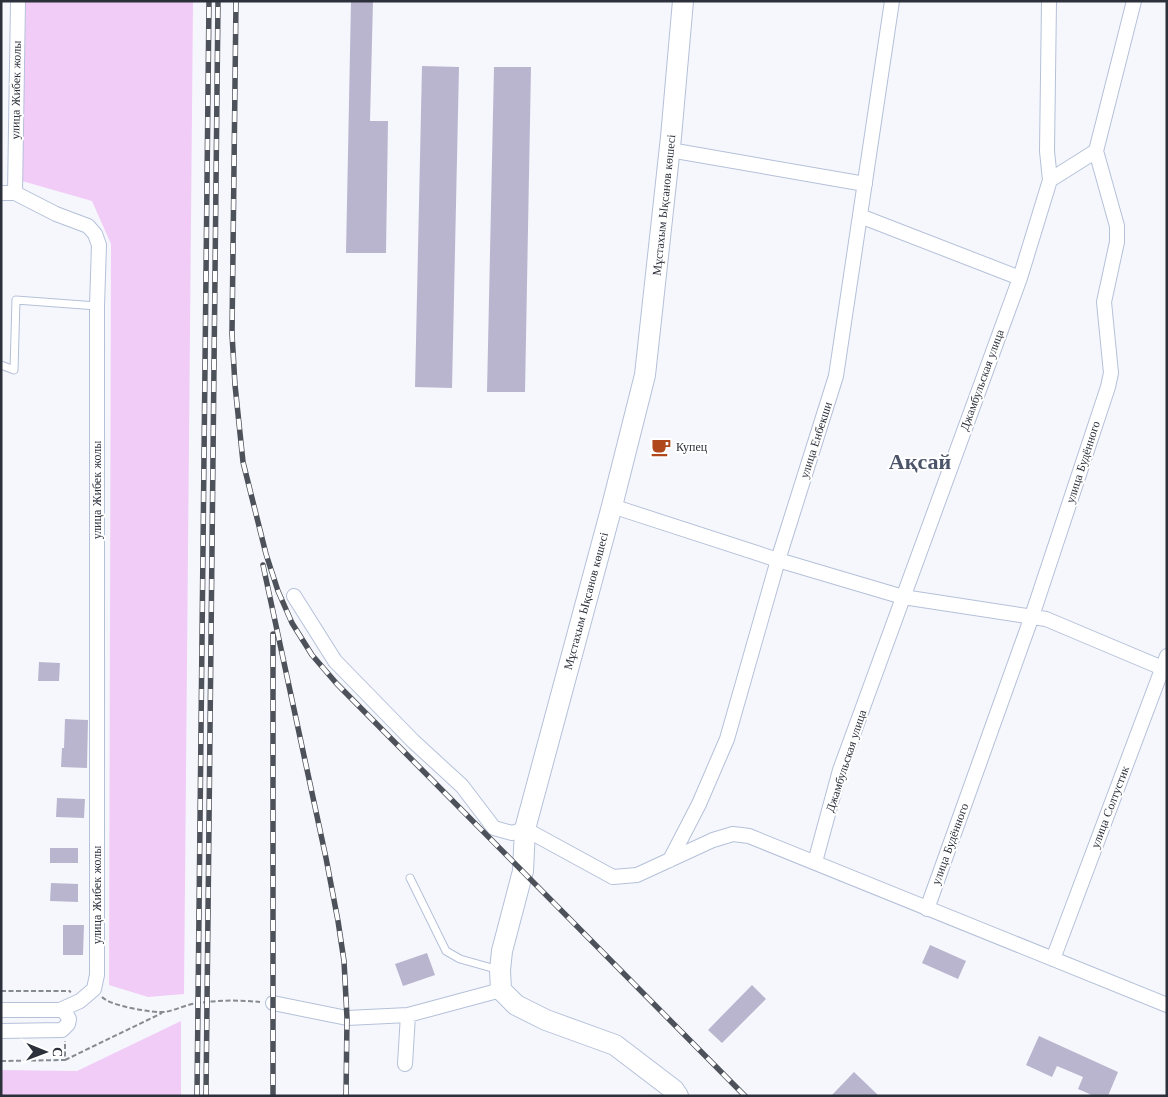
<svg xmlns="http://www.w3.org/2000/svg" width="1168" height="1097" font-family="'Libre Baskerville',serif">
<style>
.green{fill:#f1ccf7}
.building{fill:#bab5cf}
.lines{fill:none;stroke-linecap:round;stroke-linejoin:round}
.service-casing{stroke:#b5c0d9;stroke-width:9}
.minor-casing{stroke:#b5c0d9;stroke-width:16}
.secondary-casing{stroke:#b5c0d9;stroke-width:22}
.path{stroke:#868a91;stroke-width:2;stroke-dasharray:5 2.5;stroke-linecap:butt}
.service{stroke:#fff;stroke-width:7}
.minor{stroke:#fff;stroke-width:14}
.secondary{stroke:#fff;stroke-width:20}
.rail-casing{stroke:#4d515a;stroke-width:5.5}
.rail{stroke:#fff;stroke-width:4;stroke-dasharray:11;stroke-linecap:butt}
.labels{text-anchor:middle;stroke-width:4;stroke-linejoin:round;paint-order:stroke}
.street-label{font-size:12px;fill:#2c303a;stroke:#fff}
.poi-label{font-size:12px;fill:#2c303a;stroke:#fff;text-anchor:start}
.town-label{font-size:22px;font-weight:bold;fill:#4b5469;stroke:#fff}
</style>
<rect width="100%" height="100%" fill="#f5f7fc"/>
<!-- green -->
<path class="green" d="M26,1H193L184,994L148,997L109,985L111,244L92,201L22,181Z
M181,1021V1096H1V1070L77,1071Z"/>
<!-- building -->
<path class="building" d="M351,1H373L370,121H388L386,253H346Z
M422,66L459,67L452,388L415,387Z
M494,67H531L525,392H487Z
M39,662L60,663L59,681H38Z
M65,719L88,720L87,768L61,767L62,748H64Z
M57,798L85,799L84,818L56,817Z
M50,848H78V863H50Z
M51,883L78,884V902L50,901Z
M63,925H84L83,955H63Z
M930,945L966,961L958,979L922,963Z
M427,953L435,975L403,986L395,964Z
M752,985L766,999L722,1043L708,1030Z
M1039,1036L1118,1072L1108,1096H1094L1078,1089L1083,1077L1057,1066L1052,1077L1026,1065Z
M854,1072L879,1096H831Z"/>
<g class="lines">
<defs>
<path id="service" d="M1,365L14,370L16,300L97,306
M410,878L446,951L460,959L499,970"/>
<path id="minor" d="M18,1L15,193L56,214L88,226L95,234L99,245L97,306V975L94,989L80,1001L60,1010
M670,150L865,184
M1050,180L1096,151
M1,193H15
M860,216L1020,278
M612,506L778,560L903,597L1046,619L1167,670
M294,596L335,661L413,741L462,786L494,828L512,833L525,829L613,877L637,875L713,840L733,834L749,836L1167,1005
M670,860L699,804L727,739L778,560L836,376L892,1
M815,862L840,770L1020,278L1050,180L1047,151L1049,1
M927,909L1032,616L1108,387L1111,373L1104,302L1117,242V226L1096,151L1134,1
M1053,959L1167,656
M273,1003L347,1018L408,1015L501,990
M1,1010H60L65,1012L69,1019L68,1024L62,1030L1,1031
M405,1064L408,1015"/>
<path id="secondary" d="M678,1096L674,1090L615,1045L546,1020L516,1005L501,990L500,970L502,951L523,871L525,829L612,506L645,375L671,137L683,1"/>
</defs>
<!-- service casing -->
<use href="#service" class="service-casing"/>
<!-- minor casing -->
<use href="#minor" class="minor-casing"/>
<!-- secondary casing -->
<use href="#secondary" class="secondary-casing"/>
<!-- path -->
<path class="path" d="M1,991H69L71,992
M102,997C110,1006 153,1013 165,1012C176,1010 187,1004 199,1003C219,1000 240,1000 260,1002
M65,1060L162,1013
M1,1061L65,1060V1041"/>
<!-- service -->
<use href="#service" class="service"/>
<!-- minor -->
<use href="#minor" class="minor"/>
<!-- secondary -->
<use href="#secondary" class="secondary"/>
<defs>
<path id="rail" d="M236,1L232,334L235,385L243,462L266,554L278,591L292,623L312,655L337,684L745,1096
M263,565L326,858L338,921L344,961L347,1018L346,1096
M273,634V1096
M197,1096L209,1
M206,1096L218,1"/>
</defs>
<!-- rail casing -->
<use href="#rail" class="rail-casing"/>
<!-- rail -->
<use href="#rail" class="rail"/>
</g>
<!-- icons -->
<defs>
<symbol id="cafe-bare" viewBox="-9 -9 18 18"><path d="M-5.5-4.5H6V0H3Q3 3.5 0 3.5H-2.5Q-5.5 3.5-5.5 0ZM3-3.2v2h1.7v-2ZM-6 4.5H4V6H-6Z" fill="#af491c" stroke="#fff" stroke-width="2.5" paint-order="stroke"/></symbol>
</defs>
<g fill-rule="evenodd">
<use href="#cafe-bare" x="647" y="433" width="28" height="28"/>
</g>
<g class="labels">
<!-- street labels -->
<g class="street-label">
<text transform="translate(16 90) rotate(-89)" y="4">улица Жибек жолы</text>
<text transform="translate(664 205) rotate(-84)" y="4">Мұстахым Ықсанов көшесі</text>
<text transform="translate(982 380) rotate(-70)" y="4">Джамбульская улица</text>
<text transform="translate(816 440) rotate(-72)" y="4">улица Енбекши</text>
<text transform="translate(1083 462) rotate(-72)" y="4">улица Будённого</text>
<text transform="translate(97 490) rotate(-90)" y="4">улица Жибек жолы</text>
<text transform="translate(586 601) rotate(-75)" y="4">Мұстахым Ықсанов көшесі</text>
<text transform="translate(846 761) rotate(-72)" y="4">Джамбульская улица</text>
<text transform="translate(1110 807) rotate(-69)" y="4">улица Солтустик</text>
<text transform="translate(950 844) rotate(-70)" y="4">улица Будённого</text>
<text transform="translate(97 895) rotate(-90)" y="4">улица Жибек жолы</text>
</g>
<!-- poi labels -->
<g class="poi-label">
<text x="676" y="451">Купец</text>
</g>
<!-- town labels -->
<g class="town-label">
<text x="920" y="469">Ақсай</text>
</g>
</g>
<!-- border -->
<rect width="1168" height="1097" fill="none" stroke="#2c303a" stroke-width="5"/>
<!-- north arrow -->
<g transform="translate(45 1052) rotate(91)" stroke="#ffffff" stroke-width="4" paint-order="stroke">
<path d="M0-4L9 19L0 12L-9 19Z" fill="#2c303a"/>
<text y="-8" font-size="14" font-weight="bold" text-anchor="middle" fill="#2c303a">С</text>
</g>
</svg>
